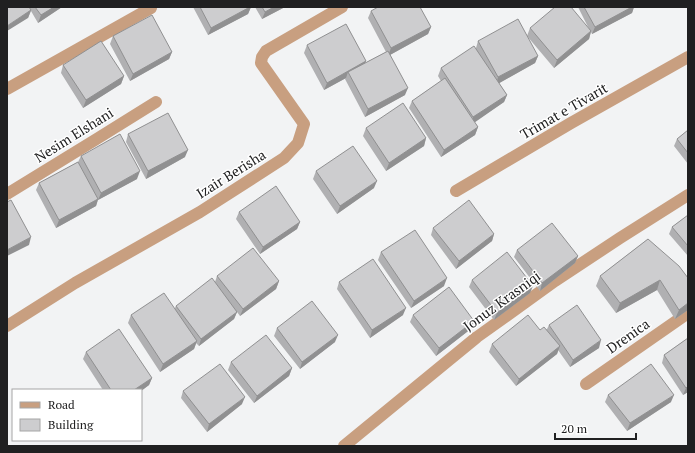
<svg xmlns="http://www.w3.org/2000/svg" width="695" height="453" font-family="'PT Serif',serif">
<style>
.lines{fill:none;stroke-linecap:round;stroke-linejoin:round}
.minor{stroke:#c89f80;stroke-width:12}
.wall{fill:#b0b0b2}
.shaded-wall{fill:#909091}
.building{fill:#cdcdcf;stroke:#909091}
.labels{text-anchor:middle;stroke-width:3;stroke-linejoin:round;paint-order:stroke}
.street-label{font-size:14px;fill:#202021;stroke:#fff}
</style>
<rect width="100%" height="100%" fill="#f2f3f4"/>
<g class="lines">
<!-- minor -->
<path class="minor" d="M7,89L151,8
M456,191L571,123L688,57
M7,194L95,140L156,102
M7,326L75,283L200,212L284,158L298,143L304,124L261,63L262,57L266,51L342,7
M586,384L688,313
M344,446L477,337L555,281L620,238L688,195"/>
</g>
<!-- wall -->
<path class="wall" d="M7,7H62L38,23L31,11L28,18Z
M193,7H251L248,14L208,35Z
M255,7H285L262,19Z
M578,7H634L632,13L592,34L591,32L589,39L554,68L527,36L530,28L589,29Z
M371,11L431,27L428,34L390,55L405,95L365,117L345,79L346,78L324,90L304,53L307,45L366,61L365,63L386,52L368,18Z
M113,36L172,52L169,59L130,81L110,44Z
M478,41L538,56L535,63L499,83L507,95L504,102L474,122L478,127L475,135L441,157L409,108L412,101L441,81L438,76L441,68L476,48Z
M63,65L124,76L121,84L83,108L61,73Z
M366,128L426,138L424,146L386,171L363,136Z
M688,130V164L674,146L677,139Z
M128,134L185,157L146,179L126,142Z
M81,156L137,179L98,200L96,206L56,228L36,190L39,183L78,162Z
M316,171L374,188L337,214L313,179Z
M239,212L300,222L297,229L260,254L236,219Z
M688,215V256L669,234L672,227Z
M433,228L494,234L492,241L456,269L431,235Z
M648,239L688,310L675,319L657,290L616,313L596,286L600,276Z
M517,250L578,256L575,263L540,291L514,257Z
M381,252L444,286L411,308L378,260Z
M217,276L279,281L276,289L240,316L237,312L234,319L199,346L196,343L194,349L160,372L128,323L131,315L175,308L176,306L215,282Z
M472,280L530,293L494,320L469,287Z
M339,282L403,315L370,338L337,289Z
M413,315L472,328L436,356L410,322Z
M549,325L599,348L570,367L558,350L557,354L516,386L489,352L492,344L540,330L547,329Z
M277,328L335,342L300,369L274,336Z
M688,338V392L683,395L662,363L664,355Z
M86,352L152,378L149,385L141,391V390H103L83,359Z
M231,362L292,368L289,376L254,403L228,370Z
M183,391L242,404L207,432L181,398Z
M608,395L671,402L627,431L605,402Z"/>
<!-- shaded-wall -->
<path class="shaded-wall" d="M54,7H62L38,23L41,15Z
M250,7H251L248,14L208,35L211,28Z
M274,7H285L262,19L265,12Z
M632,7H634L632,13L592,34L595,27Z
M31,10L28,18L7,31V26Z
M431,27L428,34L388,56L391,48Z
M591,31L589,39L554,68L557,60Z
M172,52L169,59L130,81L133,74Z
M538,56L535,63L496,85L498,77Z
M366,61L363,68L348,72L346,78L324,90L327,83Z
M124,76L121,84L83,108L86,100Z
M408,88L405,95L365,117L368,109Z
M507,95L504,102L471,125L473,117Z
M478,127L475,135L441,157L444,150Z
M426,138L424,146L386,171L389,163Z
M188,150L185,157L146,179L148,171Z
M140,171L137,179L98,200L101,193Z
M377,181L374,188L337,214L340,206Z
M98,199L96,206L56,228L59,220Z
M300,222L297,229L260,254L263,247Z
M494,234L492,241L456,269L459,261Z
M31,237L29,245L7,256V250Z
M578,256L575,263L540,291L542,283Z
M447,278L444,286L411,308L414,301Z
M660,280L657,290L616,313L620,303Z
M279,281L276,289L240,316L243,309Z
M533,286L530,293L494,320L497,313Z
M688,303V310L675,319L679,310Z
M406,308L403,315L370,338L372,330Z
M237,312L234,319L199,346L201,339Z
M474,321L472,328L436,356L439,348Z
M338,335L335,342L300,369L302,362Z
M601,340L599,348L570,367L573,360Z
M197,341L194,349L160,372L163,364Z
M560,346L557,354L516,386L519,379Z
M292,368L289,376L254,403L257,396Z
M152,378L149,385L141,391V390H134Z
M688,386V392L683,395L686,388Z
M674,395L671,402L627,431L630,423Z
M245,397L242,404L207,432L209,424Z"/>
<!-- building -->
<path class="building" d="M7,7H29L31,10L7,26Z
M35,7H54L41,15Z
M200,7H250L211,28Z
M262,7H274L265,12Z
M378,7H420L431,27L391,48L371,11Z
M555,7H571L591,31L557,60L530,28Z
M584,7H632L595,27Z
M152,15L172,52L133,74L113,36Z
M518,19L538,56L498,77L478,41Z
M346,24L366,61L327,83L307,45Z
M101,41L124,76L86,100L63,65Z
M474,46L507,95L473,117L441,68Z
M388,51L408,88L368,109L348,72Z
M445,78L478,127L444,150L412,101Z
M403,103L426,138L389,163L366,128Z
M168,113L188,150L148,171L128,134Z
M688,130V153L677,139Z
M120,134L140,171L101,193L81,156Z
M353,146L377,181L340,206L316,171Z
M78,162L98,199L59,220L39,183Z
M276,186L300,222L263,247L239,212Z
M11,200L31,237L7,250V202Z
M469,200L494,234L459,261L433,228Z
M688,215V246L672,227Z
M552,223L578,256L542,283L517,250Z
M415,230L447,278L414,301L381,252Z
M648,239L679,266L688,278V303L679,310L660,280L620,303L600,276Z
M253,248L279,281L243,309L217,276Z
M507,252L533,286L497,313L472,280Z
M373,259L406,308L372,330L339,282Z
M212,278L237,312L201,339L176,306Z
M449,287L474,321L439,348L413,315Z
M164,293L197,341L163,364L131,315Z
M312,301L338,335L302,362L277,328Z
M577,305L601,340L573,360L549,325Z
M528,315L540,330L544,327L560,346L519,379L492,344Z
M119,329L152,378L134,390H111L86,352Z
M266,335L292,368L257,396L231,362Z
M688,338V386L686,388L664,355Z
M220,364L245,397L209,424L183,391Z
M651,364L674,395L630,423L608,395Z"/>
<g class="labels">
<!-- street labels -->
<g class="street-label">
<text transform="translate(564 111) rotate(-30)" y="5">Trimat e Tivarit</text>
<text transform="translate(74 135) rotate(-32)" y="5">Nesim Elshani</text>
<text transform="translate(231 174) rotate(-32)" y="5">Izair Berisha</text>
<text transform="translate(502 301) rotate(-36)" y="5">Jonuz Krasniqi</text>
<text transform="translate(628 336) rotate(-35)" y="5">Drenica</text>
</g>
</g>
<!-- border -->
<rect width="695" height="453" fill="none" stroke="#202021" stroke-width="16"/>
<!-- legend -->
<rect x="12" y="389" width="130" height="52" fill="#ffffff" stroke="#a6a6a6"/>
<rect x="20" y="402" width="20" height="6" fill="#c89f80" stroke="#a6a6a6"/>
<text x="48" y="409" font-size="12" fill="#202021">Road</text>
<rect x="20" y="419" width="20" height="12" fill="#cdcdcf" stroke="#a6a6a6"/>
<text x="48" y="429" font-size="12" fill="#202021">Building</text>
<!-- scale -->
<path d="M555 433v6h81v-6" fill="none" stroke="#202021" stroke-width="2"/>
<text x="561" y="433" font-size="12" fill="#202021" stroke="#ffffff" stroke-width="3" paint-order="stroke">20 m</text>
</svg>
